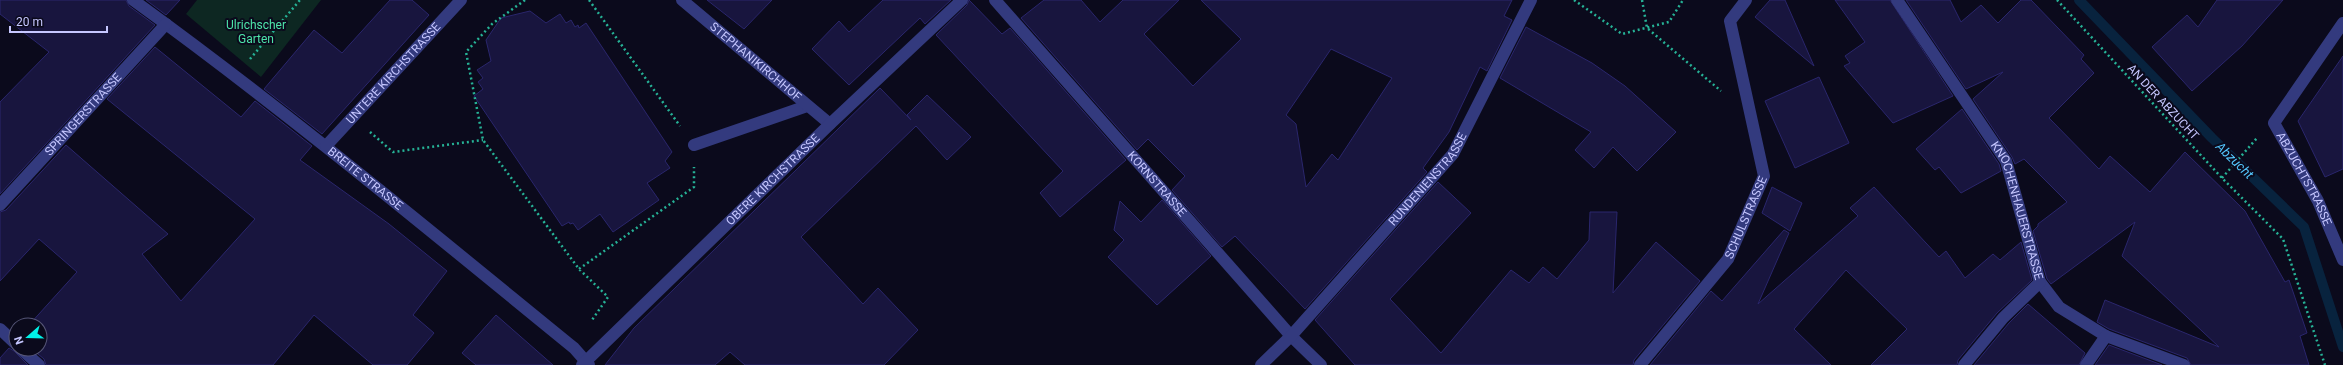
<svg xmlns="http://www.w3.org/2000/svg" width="2343" height="365" font-family="Roboto,sans-serif">
<style>
.green{fill:#0d2722}
.lines{fill:none;stroke-linecap:round;stroke-linejoin:round}
.stream{stroke:#08233e;stroke-width:10}
.building{fill:#18153e;stroke:#2a266c;fill-rule:evenodd}
.path{stroke:#26b296;stroke-width:2.5;stroke-dasharray:2 3;stroke-linecap:butt}
.lane{stroke:#333a7e;stroke-width:12}
.street{stroke:#333a7e;stroke-width:12}
.labels{text-anchor:middle;stroke-width:4;stroke-linejoin:round;paint-order:stroke}
.park-label{font-size:12px;fill:#4de4a9;stroke:#0b0a1c}
.street-label{font-size:12px;fill:#c6c7ff;stroke:#0b0a1c}
.water-label{font-size:13px;font-style:italic;fill:#54c8ff;stroke:#0b0a1c}
</style>
<rect width="100%" height="100%" fill="#0b0a1c"/>
<!-- green -->
<path class="green" d="M197,0H321L261,77L186,14Z"/>
<g class="lines">
<!-- stream -->
<path class="stream" d="M2079,0L2212,138L2304,227L2343,347"/>
</g>
<!-- building -->
<path class="building" d="M0,0H126L129,6L155,25L0,194V102L49,52L0,14Z
M146,0H180L166,15Z
M390,0H412L429,15L322,134L264,89L314,30L342,53Z
M707,0H772L744,29Z
M883,0H951L925,24L920,18L849,85L812,49L839,21L849,32Z
M969,0L1002,34L1010,28L1126,160L1060,217L1040,193L1063,171L936,35L967,5Z
M1044,0H1081L1100,22L1123,0H1179L1144,34L1193,86L1241,39L1201,0H1512L1504,16L1512,20L1487,71L1480,67L1449,132L1423,168L1427,172L1305,309L1235,236L1222,247L1172,190L1185,176L1148,139L1137,150L1021,18ZM1331,49L1392,78L1338,160L1332,154L1306,187L1296,124L1286,115Z
M1770,0H1785L1814,66L1755,17Z
M1835,0H1890L1953,96L1893,123L1844,66L1850,63L1845,56L1865,42Z
M1906,0H1950L1961,22L1981,5L1998,23L2021,0H2031L2084,55L2081,59L2094,73L2049,118L2099,169L2110,156L2150,192L2185,152L2245,211L2285,282L2289,280L2307,333L2300,336L2309,365H2191L2187,358L2109,329L2097,322L2105,300L2219,347L2122,256L2135,222L2051,284L2047,279L2033,231L2038,226V224L2067,202L2024,159L2015,164L2012,157L1973,99L2003,72L1966,89Z
M2217,0H2283L2242,46L2192,91L2152,47L2187,15L2198,27Z
M530,11L546,23L560,14L566,23L571,20L575,27L578,25L579,28L586,23L672,152L665,161L670,168L647,183L659,200L613,232L600,214L578,230L573,223L570,224L569,222L562,226L474,96L483,89L478,82L483,78L477,70L491,61L486,40L501,18Z
M1526,27L1592,63L1625,86L1676,132L1637,171L1613,147L1594,168L1575,150L1591,132L1500,78Z
M155,47L241,117L255,101L312,146L300,160L389,224L447,271L413,315L434,333L407,365H373L314,315L273,365H46L44,359L32,349H40V325H29L77,272L39,239L0,281V212L6,210L66,145L168,234L142,254L181,301L255,219L107,99Z
M2343,56V169L2325,177L2298,121Z
M1819,77L1849,143L1795,168L1765,101Z
M880,88L911,120L907,115L927,95L971,137L947,160L916,126L801,237L863,304L878,288L918,330L884,365H745L730,352L715,365H605L634,328Z
M1962,109L1999,164L2001,171L1961,193L1939,167L1935,170L1916,149Z
M1438,182L1471,213L1390,299L1441,353L1511,270L1529,283L1543,267L1557,279L1589,240L1590,212H1617L1613,293L1656,242L1700,281L1634,360L1633,365H1355L1315,320Z
M1772,187L1802,203L1790,231L1762,213Z
M1874,187L1939,257L1946,251L1965,278L1993,254L2000,260L2021,242L2032,280L1997,313L1958,360L1957,365H1871L1907,329L1846,270L1794,329L1831,365H1650L1711,291L1722,301L1784,230L1789,233L1758,304L1858,216L1850,208Z
M1162,200L1211,256L1157,305L1108,257L1124,240L1114,230L1120,201L1141,222Z
M2028,304L2085,353L2079,365H1974L2009,323Z
M496,315L553,365H476L462,353Z
M2109,345L2162,365H2095Z
M9,348L14,351L28,365H0V358Z"/>
<g class="lines">
<!-- path -->
<path class="path" d="M525,0L492,24L466,52L483,140L579,269L608,297L592,320
M589,0L680,126
M1574,0L1622,34L1669,22L1683,0
M1642,0L1647,28L1721,91
M2057,0L2222,178L2283,239L2325,365
M250,59L300,0
M370,132L393,152L483,140
M2222,178L2257,138
M579,269L694,187V167"/>
<!-- lane -->
<path class="lane" d="M694,145L807,106"/>
<!-- street -->
<g class="street">
<path id="s1" d="M133,0C285,110 429,230 574,348L589,365"/>
<path id="s2" d="M682,0L830,124"/>
<path id="s3" d="M995,0L1291,336L1321,365"/>
<path id="s4" d="M1897,0L2006,161L2040,282L2059,307L2106,336L2184,365"/>
<path id="s5" d="M2343,23L2274,123L2318,201L2343,260"/>
<path id="s6" d="M326,146L461,0"/>
<path id="s7" d="M0,205L166,24"/>
<path d="M0,329L16,344"/>
<path d="M21,349L39,365"/>
<path id="s8" d="M582,365L830,124L962,0"/>
<path id="s9" d="M1261,365L1291,336L1453,154L1531,0"/>
<path id="s10" d="M1640,365L1728,259L1764,176L1730,21L1746,0"/>
<path d="M1964,365L2003,318L2040,282"/>
<path d="M2086,365L2106,336"/>
</g>
</g>
<g class="labels">
<!-- park labels -->
<g class="park-label">
<text x="256" y="29">Ulrichscher<tspan x="256" dy="14">Garten</tspan></text>
</g>
<!-- street labels -->
<g class="street-label">
<text dy="4" stroke="none"><textPath href="#s2" startOffset="96">STEPHANIKIRCHHOF</textPath></text>
<text dy="4" stroke="none"><textPath href="#s6" startOffset="99">UNTERE KIRCHSTRASSE</textPath></text>
<text transform="translate(2163 102) rotate(47)" y="4">AN DER ABZUCHT</text>
<text dy="4" stroke="none"><textPath href="#s7" startOffset="123">SPRINGERSTRASSE</textPath></text>
<text dy="4" stroke="none"><textPath href="#s1" startOffset="293">BREITE STRASSE</textPath></text>
<text dy="4" stroke="none"><textPath href="#s8" startOffset="266">OBERE KIRCHSTRASSE</textPath></text>
<text dy="4" stroke="none"><textPath href="#s9" startOffset="250">RUNDENIENSTRASSE</textPath></text>
<text dy="4" stroke="none"><textPath href="#s5" startOffset="185">ABZUCHTSTRASSE</textPath></text>
<text dy="4" stroke="none"><textPath href="#s3" startOffset="245">KORNSTRASSE</textPath></text>
<text dy="4" stroke="none"><textPath href="#s4" startOffset="245">KNOCHENHAUERSTRASSE</textPath></text>
<text dy="4" stroke="none"><textPath href="#s10" startOffset="183">SCHULSTRASSE</textPath></text>
</g>
<!-- water labels -->
<g class="water-label">
<text transform="translate(2235 160) rotate(44)" y="5">Abzucht</text>
</g>
</g>
<!-- north arrow -->
<g transform="translate(28 337) rotate(250)"><circle r="19" fill="#0b0a1c" stroke="#565677"/>
<path d="M0-3L7 15L0 10L-7 15Z" fill="#00f1e7"/>
<text y="-6" font-size="11" font-weight="bold" text-anchor="middle" fill="#c6c7ff">N</text>
</g>
<!-- scale -->
<path d="M10 26v6h97v-6" fill="none" stroke="#c6c7ff" stroke-width="2"/>
<text x="16" y="26" font-size="12" fill="#c6c7ff" stroke="#0b0a1c" stroke-width="3" paint-order="stroke">20 m</text>
</svg>
